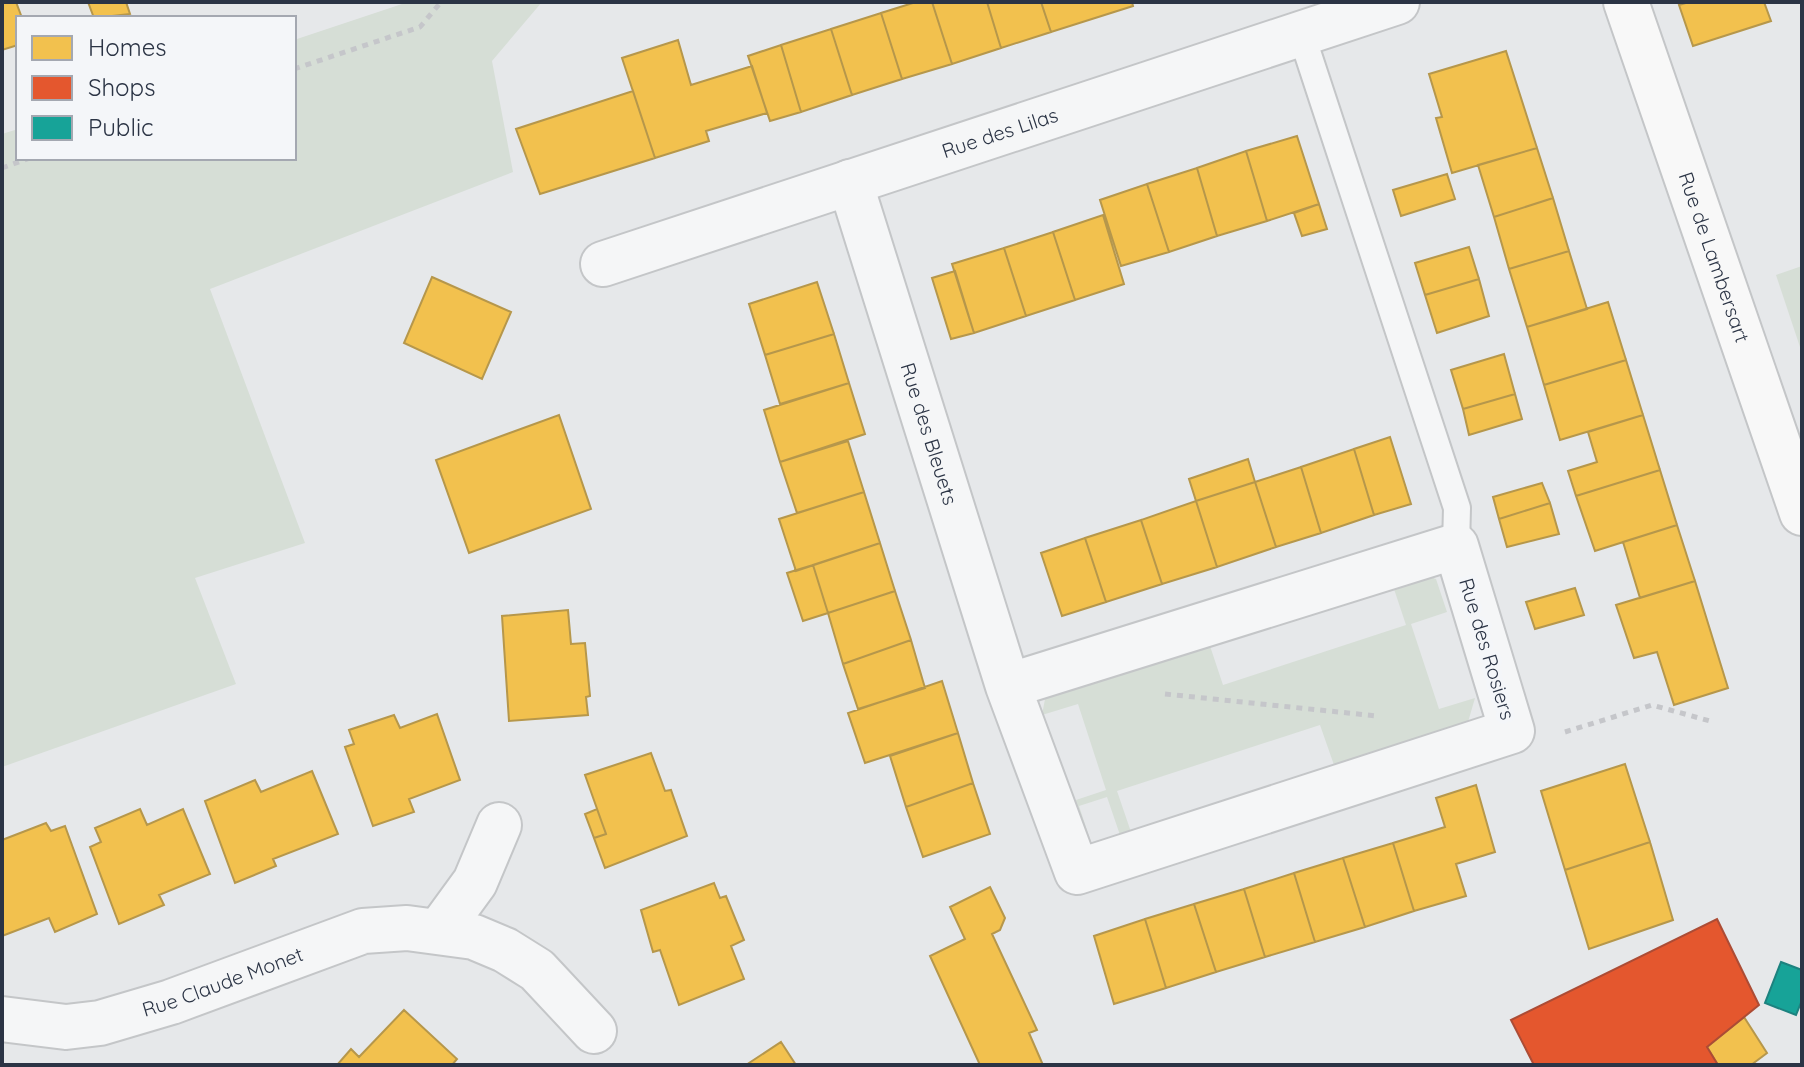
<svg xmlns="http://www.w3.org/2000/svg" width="1804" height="1067" font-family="Quicksand,sans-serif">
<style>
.green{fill:#d6ded6}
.homes{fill:#f2c14e;stroke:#b6974b;stroke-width:2}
.shops{fill:#e4572e;stroke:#ac4c35;stroke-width:2}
.public{fill:#17a398;stroke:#1d827f;stroke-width:2}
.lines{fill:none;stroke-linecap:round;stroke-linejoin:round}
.service-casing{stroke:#c4c6c8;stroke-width:30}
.minor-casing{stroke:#c4c6c8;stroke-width:48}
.secondary-casing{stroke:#c4c6c8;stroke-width:48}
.path{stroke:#c5c6ca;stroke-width:5;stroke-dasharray:6 6;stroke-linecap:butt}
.service{stroke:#f5f6f7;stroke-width:26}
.minor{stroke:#f5f6f7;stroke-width:44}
.secondary{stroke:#f8f8f8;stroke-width:44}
.labels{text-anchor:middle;stroke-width:8;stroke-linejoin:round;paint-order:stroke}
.street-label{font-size:20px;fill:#2b3445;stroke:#f4f6f9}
</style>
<rect width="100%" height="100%" fill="#e6e8ea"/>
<!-- green -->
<path class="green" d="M408,2H542L492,61L513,172L210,289L305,543L195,578L236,684L2,767V134L18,129V158H294V40Z
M1802,266V353L1776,275Z
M1426,575L1436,579L1447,612L1411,624L1439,709L1475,698L1468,722L1334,765L1320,725L1117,791L1131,832L1120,835L1107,797L1079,806L1092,845L1080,841L1070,802L1106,790L1078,704L1042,715L1045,699L1210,646L1223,685L1406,625L1393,586Z"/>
<!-- homes -->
<path class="homes" d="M2,2H16L22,18H18V45L2,50Z
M88,2H126L130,14L94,18Z
M916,2H932L952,64L902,79L881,13Z
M932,2H987L1001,48L952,64Z
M987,2H1041L1051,32L1001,48Z
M1041,2H1132L1133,6L1051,32Z
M1689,2H1764L1771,21L1693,46L1679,5Z
M881,13L902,79L852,95L831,29Z
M831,29L852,95L801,112L781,45Z
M678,40L691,85L752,66L767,113L706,131L709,141L655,158L622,58Z
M781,45L801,112L770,121L748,56Z
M1506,51L1537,148L1452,173L1436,118L1442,117L1429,74Z
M633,91L655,158L540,194L516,129Z
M1297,136L1319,204L1267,221L1246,151Z
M1537,148L1553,198L1494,217L1478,165Z
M1246,151L1267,221L1217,236L1197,168Z
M1197,168L1217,236L1169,252L1147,184Z
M1447,174L1455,199L1401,216L1393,190Z
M1147,184L1169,252L1121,266L1100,200Z
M1553,198L1569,251L1509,269L1494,217Z
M1319,204L1327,229L1302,236L1294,213Z
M1103,215L1124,284L1075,300L1053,232Z
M1053,232L1075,300L1026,316L1004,248Z
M1469,247L1479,279L1425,295L1415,263Z
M1004,248L1026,316L974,333L952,264Z
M1569,251L1587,309L1527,327L1509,269Z
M955,271L974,333L951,339L932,278Z
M432,277L511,312L482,379L404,343Z
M1479,279L1489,316L1437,333L1425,295Z
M817,282L834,334L765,355L749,304Z
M1608,302L1626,360L1544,385L1527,327Z
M834,334L849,383L780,404L765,355Z
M1504,354L1515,394L1463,409L1451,370Z
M1626,360L1643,415L1560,440L1544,385Z
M849,383L865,434L780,462L764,410Z
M1515,394L1522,419L1469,435L1463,409Z
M559,415L591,509L469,553L436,460Z
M1643,415L1660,470L1576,496L1568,471L1597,462L1588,432Z
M1390,437L1411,504L1374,515L1354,449Z
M848,441L864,492L797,513L780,462Z
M1354,449L1374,515L1321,533L1301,467Z
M1248,459L1255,482L1196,501L1189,479Z
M1301,467L1321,533L1276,547L1255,482Z
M1660,470L1677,525L1595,551L1576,496Z
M1255,482L1276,547L1217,567L1196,501Z
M1542,483L1550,503L1499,519L1493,497Z
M864,492L880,543L796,571L779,519Z
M1196,501L1217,567L1162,584L1141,520Z
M1550,503L1559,534L1507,547L1499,519Z
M1141,520L1162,584L1106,602L1085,538Z
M1677,525L1695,581L1640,598L1623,542Z
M1085,538L1106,602L1062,616L1041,553Z
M880,543L895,591L828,613L813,565Z
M813,565L828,613L803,621L787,573Z
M1695,581L1728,688L1674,705L1657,652L1634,658L1616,605Z
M1575,588L1584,615L1535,629L1526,602Z
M895,591L911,640L843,664L828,613Z
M568,610L571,644L585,643L590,696L586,697L588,715L509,721L502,616Z
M911,640L925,688L858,709L843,664Z
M942,681L958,733L865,763L848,713Z
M437,714L460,780L409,799L414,812L373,826L345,747L354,744L349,730L394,715L400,728Z
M958,733L973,783L906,807L890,756Z
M651,753L665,791L671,790L687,836L605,868L594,838L606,834L585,775Z
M1625,764L1650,842L1565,870L1541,791Z
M312,771L338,834L273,859L276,866L235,883L205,801L255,780L261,792Z
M973,783L990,834L923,857L906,807Z
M1476,785L1495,852L1456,864L1466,896L1414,911L1393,843L1445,827L1436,798Z
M140,809L147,825L183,809L210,874L159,895L164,905L119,924L90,847L101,842L95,828Z
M597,809L606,834L594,838L585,814Z
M46,823L51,831L65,826L97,914L55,932L49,918L2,936V840Z
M1650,842L1673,920L1589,949L1565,870Z
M1393,843L1414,911L1365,927L1343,858Z
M1343,858L1365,927L1315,942L1294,873Z
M1294,873L1315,942L1265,957L1244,889Z
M714,883L720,898L726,896L744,940L731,946L744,979L679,1005L660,950L653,952L641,910Z
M990,887L1005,918L1000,930L992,934L1037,1030L1029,1033L1043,1065H980L930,956L965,939L950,907Z
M1244,889L1265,957L1216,972L1194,904Z
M1194,904L1216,972L1166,988L1145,919Z
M1145,919L1166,988L1114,1004L1094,936Z
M404,1010L457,1059L452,1065H337L351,1049L359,1057Z
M1744,1017L1767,1053L1751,1065H1718L1707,1047Z
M781,1042L796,1065H746Z"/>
<!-- shops -->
<path class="shops" d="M1717,919L1759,1005L1707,1047L1718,1065H1534L1511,1020Z"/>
<!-- public -->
<path class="public" d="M1781,962L1802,970V1000L1796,1015L1765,1003Z"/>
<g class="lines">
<defs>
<path id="service" d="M1301,33L1457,508L1456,546"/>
<g id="minor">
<path id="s1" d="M850,182L1008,686L1077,872L1512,731L1456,546L1008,686"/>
<path id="s2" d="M603,264L1397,2"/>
<path d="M440,930L475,882L499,825"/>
<path id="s3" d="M2,1019L66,1027L100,1023L171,1002L363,931L407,928L474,937L505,950L537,970L594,1031"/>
</g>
<g id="secondary">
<path id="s4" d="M1626,2L1802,513"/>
</g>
</defs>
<!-- service casing -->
<use href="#service" class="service-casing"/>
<!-- minor casing -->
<use href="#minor" class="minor-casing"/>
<!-- secondary casing -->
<use href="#secondary" class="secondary-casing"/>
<!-- path -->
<path class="path" d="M294,69L420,27L441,2
M2,168L30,158
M1165,694L1377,716
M1565,732L1652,705L1710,721"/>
<!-- service -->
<use href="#service" class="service"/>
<!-- minor -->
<use href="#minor" class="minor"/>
<!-- secondary -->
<use href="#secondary" class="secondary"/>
</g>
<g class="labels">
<!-- street labels -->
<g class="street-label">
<text dy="7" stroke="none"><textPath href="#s2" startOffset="418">Rue des Lilas</textPath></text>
<text dy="7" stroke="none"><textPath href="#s4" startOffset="270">Rue de Lambersart</textPath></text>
<text dy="7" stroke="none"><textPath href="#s1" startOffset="264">Rue des Bleuets</textPath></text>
<text transform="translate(1487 649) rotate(73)" y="7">Rue des Rosiers</text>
<text dy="7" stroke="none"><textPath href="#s3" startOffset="228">Rue Claude Monet</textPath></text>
</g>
</g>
<!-- border -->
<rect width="1804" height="1067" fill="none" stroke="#2b3445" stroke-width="8"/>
<!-- legend -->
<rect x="16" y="16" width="280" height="144" fill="#f4f6f9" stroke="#a4a8b1" stroke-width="2"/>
<rect x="32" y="36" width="40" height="24" fill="#f2c14e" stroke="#a4a8b1" stroke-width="2"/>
<text x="88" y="56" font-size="24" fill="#2b3445">Homes</text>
<rect x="32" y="76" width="40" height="24" fill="#e4572e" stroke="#a4a8b1" stroke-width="2"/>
<text x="88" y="96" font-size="24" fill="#2b3445">Shops</text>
<rect x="32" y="116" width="40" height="24" fill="#17a398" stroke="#a4a8b1" stroke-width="2"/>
<text x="88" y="136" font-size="24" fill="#2b3445">Public</text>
</svg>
